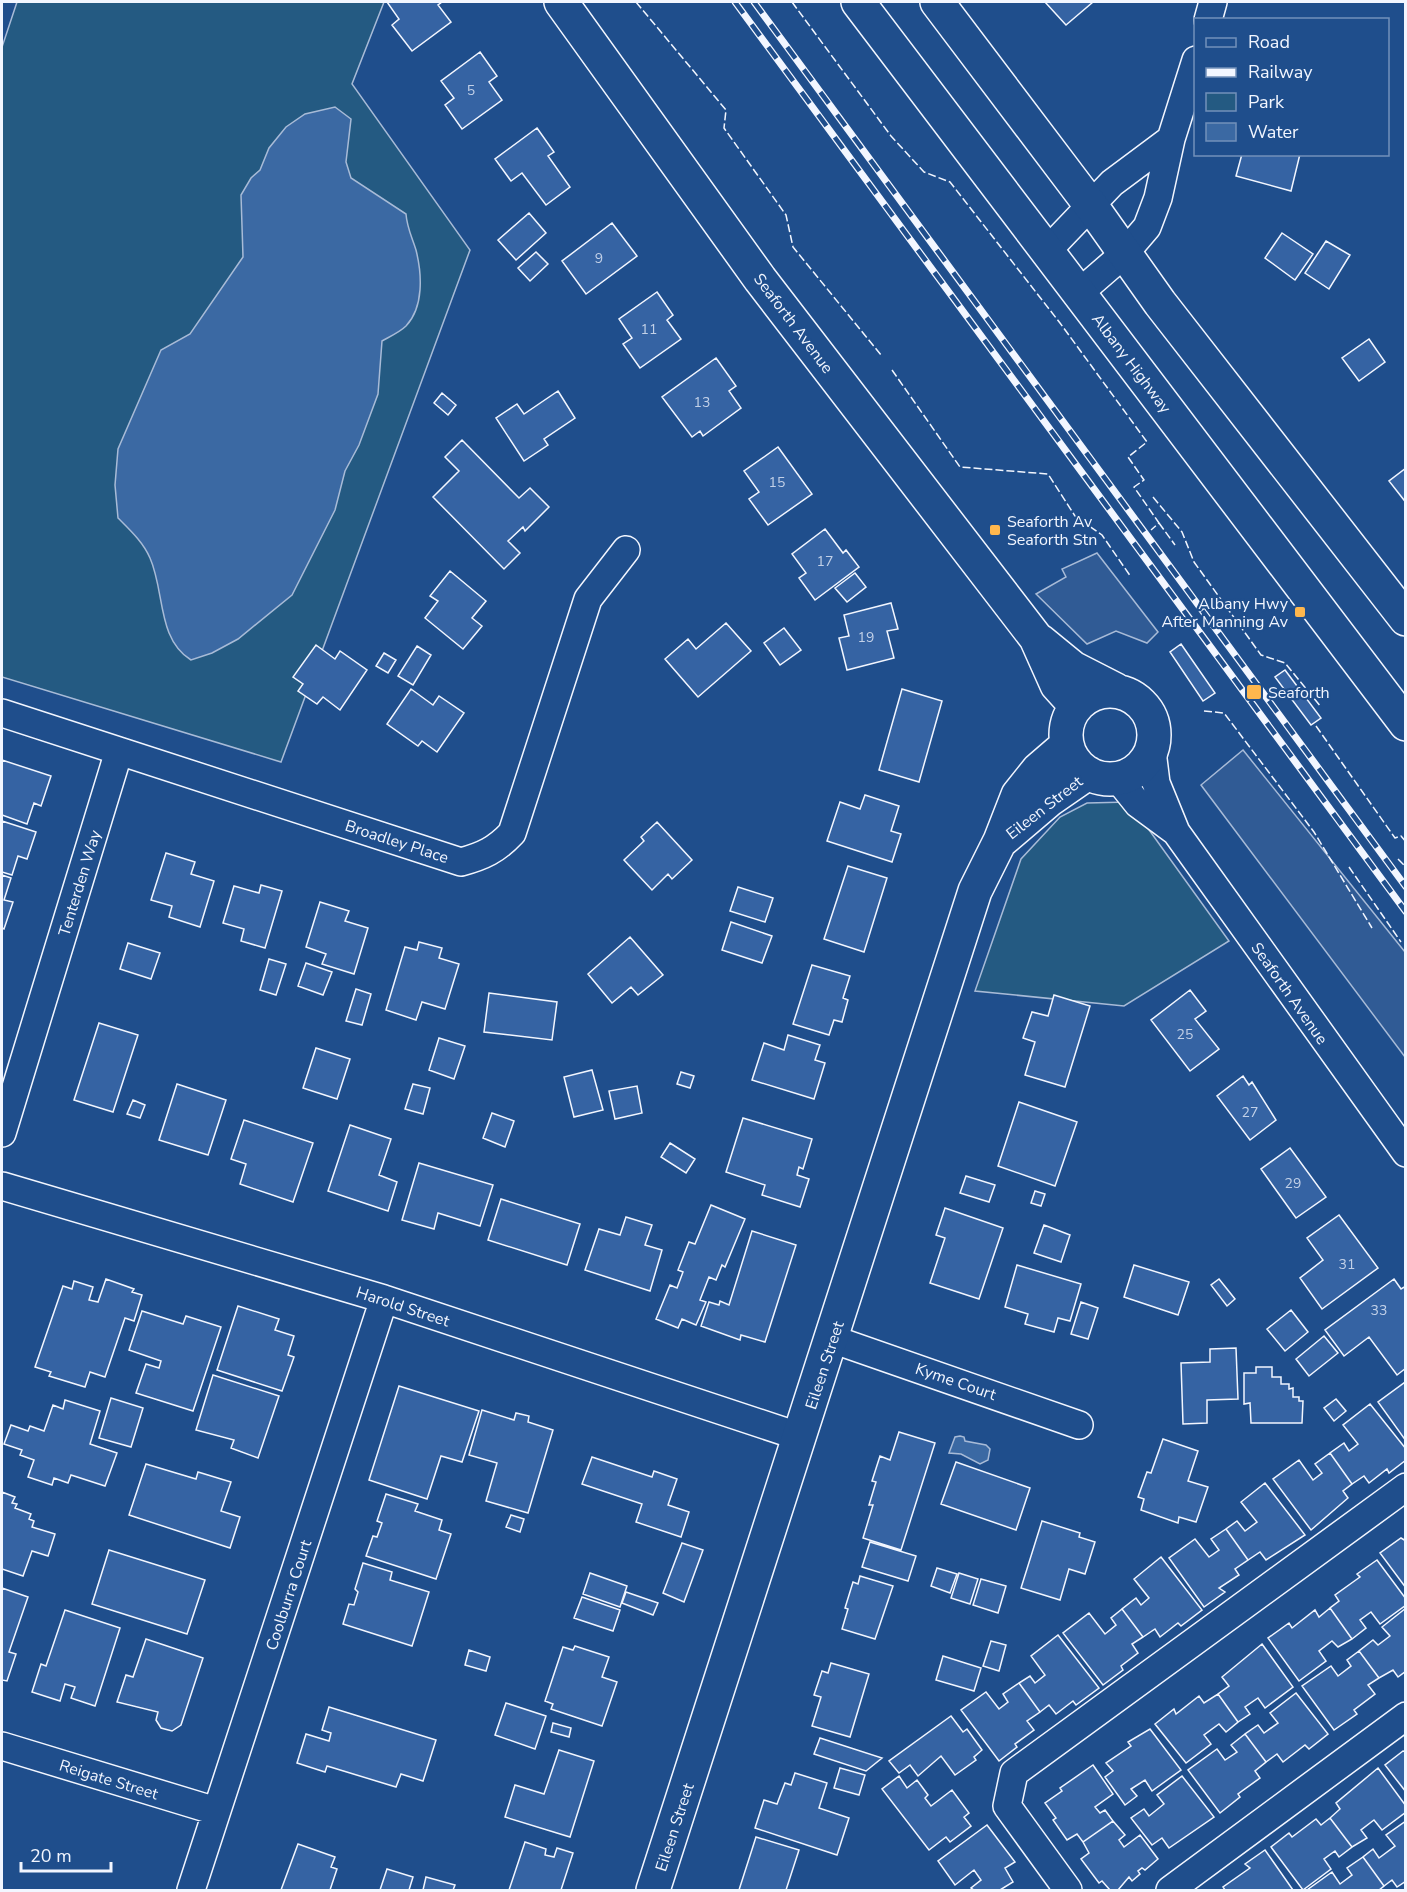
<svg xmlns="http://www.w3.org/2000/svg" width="1407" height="1892" font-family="'Nunito Sans',sans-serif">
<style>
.green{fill:#245a82;stroke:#a8bbd7;stroke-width:1.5}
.parking{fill:#305b95;stroke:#a8bbd7;stroke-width:1.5}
.water{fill:#3b69a3;stroke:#a8bbd7;stroke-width:1.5}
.building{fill:#3563a3;stroke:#f2f6ff;stroke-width:1.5}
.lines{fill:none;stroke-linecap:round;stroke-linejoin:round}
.street-casing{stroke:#f2f6ff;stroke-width:30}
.secondary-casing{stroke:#f2f6ff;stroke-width:36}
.highway-casing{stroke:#f2f6ff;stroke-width:36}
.street{stroke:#1f4e8c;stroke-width:27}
.secondary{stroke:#1f4e8c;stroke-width:33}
.highway{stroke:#1f4e8c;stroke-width:33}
.rail-casing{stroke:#f2f6ff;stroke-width:7}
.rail{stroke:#1f4e8c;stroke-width:4.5;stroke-dasharray:14;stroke-linecap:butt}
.fence{stroke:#f2f6ff;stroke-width:1.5;stroke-dasharray:8 3;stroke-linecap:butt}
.poi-dot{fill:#ffb74d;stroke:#1f4e8c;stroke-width:2}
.labels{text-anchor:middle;stroke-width:4.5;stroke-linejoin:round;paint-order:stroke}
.number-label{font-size:14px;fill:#c3d1e8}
.street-label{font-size:16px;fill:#f2f6ff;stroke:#1f4e8c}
.poi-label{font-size:16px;fill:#f2f6ff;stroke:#1f4e8c;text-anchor:start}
</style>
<rect width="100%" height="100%" fill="#1f4e8c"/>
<!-- green -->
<path class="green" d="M17,2H384L352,84L470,250L281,762L2,677V47Z
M1129,802L1229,941L1124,1006L975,991L1021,859L1060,817L1087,803Z"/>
<!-- parking -->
<path class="parking" d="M1097,553L1158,632L1147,643L1116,631L1087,644L1036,594L1066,577L1062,569Z
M1243,750L1405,952V1057L1201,785Z"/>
<!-- water -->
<path class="water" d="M335,107L351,119L346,162L351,178L406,214C407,228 412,237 416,250C422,274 424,307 406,326C400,332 389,337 382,341L378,394L359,445L345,471L335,510L292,595L238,639L212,653L191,660C157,639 165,592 150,558C143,542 130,530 118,518L115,485L118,449L161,350L190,334L243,257L241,195L251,178L260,170L269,148L286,127L305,114Z
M960,1436L964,1437L965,1441L986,1445L990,1449L988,1460L980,1464L961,1454L949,1453L955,1437Z"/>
<!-- building -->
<path class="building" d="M387,2H442L438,5L451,22L412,51L392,25L399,19Z
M1045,2H1093L1066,25Z
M480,52L497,76L489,82L502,100L462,129L445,105L454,98L441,81Z
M537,128L554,152L548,156L570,187L546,205L522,173L511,181L495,159Z
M1242,154H1300L1291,191L1236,176Z
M529,213L546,233L516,260L498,240Z
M612,223L637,256L586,294L562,261Z
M1282,233L1313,254L1295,280L1265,258Z
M1326,241L1350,255L1329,289L1305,273Z
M536,252L548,264L530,281L518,268Z
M657,292L673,315L667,320L681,339L640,368L623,344L632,338L619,319Z
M1369,339L1385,362L1359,381L1342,358Z
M716,358L736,386L729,391L741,408L703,436L700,431L692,437L662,397Z
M558,391L575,418L544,439L548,445L524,461L496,418L517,404L524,414Z
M442,393L456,405L448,415L434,403Z
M462,440L519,498L530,488L549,507L525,531L523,527L508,541L520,553L504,569L433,497L459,471L445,457Z
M778,447L812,494L768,525L749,499L759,492L744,471Z
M1406,468V498L1404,500L1389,481Z
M825,529L843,553L846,550L859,567L815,600L799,578L806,573L792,554Z
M450,571L486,601L472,618L482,626L463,649L425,618L438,601L430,596Z
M855,573L866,587L847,602L835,588Z
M891,603L898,629L887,631L894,658L847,670L839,638L849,636L844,615Z
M726,623L751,651L698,697L665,659L688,639L696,649Z
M784,628L801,650L780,665L764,643Z
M1181,644L1215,693L1203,701L1170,652Z
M316,645L335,659L340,651L367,670L340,710L323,697L317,704L298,691L303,684L293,677Z
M417,646L431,655L413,685L398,676Z
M384,653L396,660L388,673L376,666Z
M1285,670L1321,718L1311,725L1275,677Z
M411,689L433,705L439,696L464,713L437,752L422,741L418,746L387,724Z
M902,689L942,701L919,782L879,770Z
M2,760L51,776L41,806L34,803L27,824L2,815Z
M865,795L899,806L891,831L901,834L892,862L827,841L840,802L860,809Z
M2,821L36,832L27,859L18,856L12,875L2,872Z
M657,822L692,860L672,879L668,874L652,890L624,860L644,841L641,837Z
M166,853L195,862L191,874L214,881L200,927L169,917L172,906L151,900Z
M848,866L887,878L864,952L824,939Z
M2,875L11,878L4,900L13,902L4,929L2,928Z
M261,885L282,891L265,948L241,941L244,929L223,923L234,886L259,893Z
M738,887L773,898L765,922L730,911Z
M320,902L349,911L345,921L368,928L354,974L322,964L326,954L306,947Z
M731,922L772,936L762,963L722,950Z
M630,937L663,975L638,995L631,987L612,1003L588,974Z
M419,942L442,948L439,958L459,964L445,1009L422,1002L416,1020L386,1010L405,947L417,950Z
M128,943L160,953L151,979L120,969Z
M269,959L286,964L276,995L260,990Z
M306,963L332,972L323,995L298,986Z
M812,965L850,976L843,998L848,1000L842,1022L834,1020L829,1035L793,1024Z
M356,989L371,994L362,1025L346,1021Z
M1190,990L1206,1011L1195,1019L1219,1049L1190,1071L1151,1020Z
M489,993L557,1002L552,1040L484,1032Z
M1054,995L1090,1006L1065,1087L1025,1075L1035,1042L1023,1038L1032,1012L1048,1016Z
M99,1023L138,1035L113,1112L74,1100Z
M788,1035L820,1045L815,1060L825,1063L814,1099L752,1080L764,1043L784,1050Z
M439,1038L465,1046L454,1079L429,1070Z
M316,1048L350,1059L337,1099L303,1088Z
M592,1070L603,1110L574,1117L564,1077Z
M681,1072L694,1076L690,1088L677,1084Z
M1243,1076L1249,1085L1252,1082L1276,1120L1250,1140L1217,1096Z
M177,1084L226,1100L208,1155L159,1140Z
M413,1084L430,1088L423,1114L405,1109Z
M637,1086L642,1113L615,1119L609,1091Z
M133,1100L145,1105L140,1118L127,1114Z
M1019,1102L1077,1122L1055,1186L998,1166Z
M492,1113L514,1121L505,1147L483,1138Z
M743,1118L812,1139L803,1169L799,1167L797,1175L809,1179L800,1207L762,1195L765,1185L726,1172Z
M244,1120L313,1143L293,1202L240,1184L246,1164L231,1159Z
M350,1125L391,1139L379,1175L397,1182L388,1211L328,1191Z
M670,1143L695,1159L686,1173L661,1157Z
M1290,1148L1326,1197L1296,1218L1261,1169Z
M419,1163L493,1185L480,1226L438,1213L434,1229L402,1220Z
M966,1176L995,1185L989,1202L960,1193Z
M1035,1191L1045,1194L1041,1206L1031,1203Z
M501,1199L580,1224L567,1265L488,1240Z
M711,1205L745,1219L725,1267L722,1265L716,1280L709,1277L700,1300L706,1302L696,1325L682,1319L678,1328L656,1319L670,1285L677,1288L683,1272L678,1270L689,1242L695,1244Z
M945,1208L1003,1228L979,1299L930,1283L945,1238L936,1235Z
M1339,1215L1378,1268L1322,1309L1300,1278L1323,1260L1307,1238Z
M626,1217L652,1225L645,1245L662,1250L650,1291L585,1270L599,1229L620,1235Z
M1044,1225L1070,1235L1061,1262L1034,1253Z
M752,1231L796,1245L765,1342L741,1335L740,1340L701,1326L709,1302L719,1305L720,1301L729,1305Z
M1017,1265L1081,1284L1070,1321L1058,1318L1054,1332L1025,1324L1028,1314L1005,1307Z
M1134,1265L1189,1282L1178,1315L1124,1297Z
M106,1279L134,1289L132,1292L142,1295L134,1321L125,1318L105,1377L90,1372L85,1387L49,1376L51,1372L35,1367L63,1286L72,1289L74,1281L93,1287L89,1300L98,1302Z
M1219,1279L1235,1299L1227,1306L1211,1285Z
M1394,1279L1401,1289L1406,1286V1368L1397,1375L1369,1337L1344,1356L1325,1330Z
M1081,1302L1098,1308L1088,1339L1071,1334Z
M238,1306L279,1319L275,1330L294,1336L288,1355L294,1357L282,1391L217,1370Z
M1291,1310L1308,1332L1285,1351L1267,1329Z
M142,1311L183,1324L186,1316L221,1327L193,1411L136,1393L146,1364L159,1368L161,1361L129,1350Z
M1324,1336L1338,1353L1309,1376L1296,1359Z
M1236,1348L1238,1399L1207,1400V1423L1183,1424L1181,1363L1210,1362V1349Z
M1256,1367H1272V1377H1281V1384H1289V1389L1293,1388V1397H1299V1401H1303L1302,1423H1251L1250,1403L1244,1404V1373H1256Z
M213,1375L279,1396L258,1458L231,1448L234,1440L196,1430Z
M1404,1383L1406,1384V1441L1378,1402Z
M399,1386L479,1411L462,1462L441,1456L427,1499L369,1480Z
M111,1398L143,1408L131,1447L99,1438Z
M1336,1399L1346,1411L1334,1421L1324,1408Z
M65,1400L100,1411L90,1444L117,1453L105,1486L71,1475L68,1483L54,1478L52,1485L28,1477L34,1460L20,1455L22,1450L4,1444L11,1425L28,1431L30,1426L44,1431L53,1405L63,1409Z
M1370,1404L1406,1449V1460L1389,1473L1387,1469L1369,1483L1364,1476L1352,1484L1330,1453L1344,1443L1349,1451L1358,1444L1343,1425Z
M482,1410L514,1420L516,1413L529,1416L528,1422L553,1430L528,1513L486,1501L497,1463L469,1455Z
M899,1432L935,1443L901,1550L863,1538L873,1505H869L876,1482L872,1481L880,1456L890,1460Z
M1163,1439L1198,1451L1188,1481L1208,1487L1196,1522L1179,1517L1178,1523L1141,1510L1144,1499L1138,1497L1147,1472L1151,1473Z
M1330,1453L1352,1484L1343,1491L1348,1498L1311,1530L1273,1479L1299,1460L1313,1480L1322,1473L1315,1464Z
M592,1457L652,1477L654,1471L677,1479L668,1505L689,1512L681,1537L636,1522L642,1504L582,1484Z
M956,1462L1030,1488L1016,1530L941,1504Z
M146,1464L196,1479L198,1472L231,1482L221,1511L240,1517L230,1548L129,1515Z
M1265,1483L1305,1535L1266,1560L1260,1552L1248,1560L1226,1529L1237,1521L1245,1531L1257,1522L1241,1502Z
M2,1492L15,1497L12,1503L17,1504L15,1508L31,1514L29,1519L34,1521L32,1527L55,1534L48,1556L32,1551L23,1576L2,1569Z
M386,1494L418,1504L415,1511L442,1520L439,1530L451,1534L436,1579L366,1556L373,1536L377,1537L382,1523L377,1521Z
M511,1515L524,1519L520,1532L506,1527Z
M1042,1521L1080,1533L1079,1537L1095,1542L1085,1574L1069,1569L1060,1600L1021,1588Z
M1226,1529L1248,1560L1235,1569L1239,1575L1219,1588L1225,1592L1204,1607L1169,1558L1195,1539L1209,1557L1219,1550L1211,1539Z
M1401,1538L1406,1541V1588L1380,1553Z
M870,1542L916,1556L908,1581L862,1567Z
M682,1543L703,1550L684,1602L663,1593Z
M109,1550L205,1580L187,1634L92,1604Z
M1161,1557L1202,1610L1181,1626L1178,1623L1160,1637L1155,1629L1143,1637L1122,1609L1136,1598L1141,1605L1149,1598L1134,1579Z
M1377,1560L1406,1599V1605L1380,1624L1371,1612L1360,1620L1366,1628L1352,1639L1330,1608L1339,1601L1335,1595L1360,1577L1357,1574Z
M363,1563L392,1572L390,1580L429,1592L412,1646L343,1624L349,1604L354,1605L358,1592L355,1589Z
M937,1568L957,1574L950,1593L931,1586Z
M590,1573L627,1586L620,1607L583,1594Z
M959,1573L978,1579L970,1604L951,1598Z
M860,1576L893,1586L875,1639L842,1629L848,1609L845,1608L853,1582L858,1584Z
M981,1579L1006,1586L998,1613L973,1605Z
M2,1588L28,1597L9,1652L16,1654L7,1681L2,1680Z
M626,1592L658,1603L653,1615L622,1603Z
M582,1597L620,1610L613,1631L574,1618Z
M1330,1608L1352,1639L1338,1647L1332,1641L1319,1651L1326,1661L1299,1681L1268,1638L1289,1623L1292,1628L1315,1610L1319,1617Z
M1406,1608V1671L1398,1677L1393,1670L1379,1678L1359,1651L1373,1640L1378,1645L1390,1636L1382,1627Z
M1122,1609L1143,1637L1132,1644L1138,1653L1121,1666L1123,1670L1103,1685L1063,1633L1089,1613L1105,1634L1116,1625L1111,1618Z
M65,1610L120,1628L95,1706L71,1698L75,1687L65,1684L60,1701L32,1692L41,1664L46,1666Z
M1058,1635L1099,1688L1076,1705L1073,1701L1056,1714L1049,1705L1040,1712L1019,1683L1030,1676L1035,1683L1045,1675L1031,1656Z
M146,1639L203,1658L181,1725L172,1731L161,1728L156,1720L158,1712L117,1702L126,1675L133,1677Z
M991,1641L1006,1645L999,1671L983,1666Z
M1262,1644L1293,1687L1265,1708L1258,1698L1245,1707L1250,1714L1238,1722L1218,1694L1229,1686L1222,1677Z
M575,1646L609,1657L602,1677L617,1682L602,1726L551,1709L553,1704L545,1701L563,1647L573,1650Z
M469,1650L490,1657L486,1671L465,1665Z
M1359,1651L1379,1678L1368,1685L1375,1694L1354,1710L1357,1714L1334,1730L1302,1686L1331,1666L1338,1676L1351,1666L1347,1660Z
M943,1656L981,1668L974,1691L936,1680Z
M831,1663L869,1674L850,1737L812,1726L821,1697L814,1695L822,1671L828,1673Z
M1019,1683L1040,1712L1027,1721L1034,1730L1015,1744L1017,1747L999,1761L961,1710L986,1692L999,1709L1008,1702L1003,1694Z
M1296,1693L1328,1734L1309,1749L1305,1745L1283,1762L1277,1754L1266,1762L1245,1734L1258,1725L1264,1733L1278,1723L1270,1713Z
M1218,1694L1238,1722L1226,1732L1219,1724L1204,1735L1211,1744L1186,1763L1155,1724L1174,1709L1176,1714L1199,1696L1204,1703Z
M506,1703L546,1716L535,1749L495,1735Z
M329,1707L436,1740L423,1781L401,1774L396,1787L327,1766L325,1772L297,1763L306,1734L329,1741L331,1733L322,1730Z
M951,1716L963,1732L967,1729L982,1750L974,1757L976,1760L955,1775L941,1756L918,1776L910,1765L899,1773L889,1761Z
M553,1723L571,1728L569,1737L551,1732Z
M1150,1729L1181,1770L1152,1791L1145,1780L1131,1789L1137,1796L1125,1805L1105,1777L1113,1771L1106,1763L1131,1746L1128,1742Z
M1245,1734L1266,1762L1255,1771L1260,1778L1238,1794L1240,1797L1220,1813L1188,1770L1217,1749L1225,1760L1237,1752L1231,1745Z
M820,1738L882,1758L866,1771L814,1754Z
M559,1750L594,1761L570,1837L505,1817L515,1785L544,1794Z
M1403,1751L1406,1752V1792L1385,1765Z
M1093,1765L1113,1794L1095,1807L1100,1813L1105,1810L1113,1821L1083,1842L1077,1834L1067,1840L1053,1820L1056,1818L1045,1803L1062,1791L1060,1788Z
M840,1768L865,1775L859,1795L834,1788Z
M1378,1768L1406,1806V1812L1382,1830L1374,1820L1361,1830L1367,1838L1352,1847L1330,1818L1340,1809L1336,1803Z
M795,1773L827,1783L819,1808L849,1818L837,1855L755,1828L764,1800L777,1804L785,1783L791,1785Z
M899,1776L907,1788L917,1780L928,1795L925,1798L931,1806L952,1790L969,1813L964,1817L971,1826L950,1842L946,1837L929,1850L882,1789Z
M1182,1776L1214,1817L1169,1848L1162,1838L1152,1845L1131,1818L1144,1809L1149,1816L1164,1804L1157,1795Z
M1330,1818L1352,1847L1339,1857L1335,1851L1324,1859L1331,1869L1303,1890L1271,1847L1289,1833L1292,1837L1316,1819L1321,1825Z
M1113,1821L1125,1835L1119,1840L1124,1847L1140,1835L1158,1859L1145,1870L1142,1868L1138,1871L1140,1874L1132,1881L1129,1877L1118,1890H1110L1102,1881L1099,1883L1081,1859L1089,1853L1083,1842Z
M1406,1821V1881L1397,1887L1392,1880L1384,1886L1363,1857L1373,1849L1379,1858L1395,1846L1386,1835Z
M987,1825L1015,1862L1005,1868L1013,1882L1000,1890H974L971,1888L981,1880L974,1870L955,1885L938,1861Z
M756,1837L799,1850L786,1890H739Z
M525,1842L546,1849L545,1855L554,1857L557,1848L573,1853L561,1890H509Z
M298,1844L335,1857L331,1867L337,1869L330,1890H281Z
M1265,1850L1293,1890H1225L1223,1887L1250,1868L1245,1864Z
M1363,1857L1384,1886L1379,1890H1307L1332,1872L1340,1884L1352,1875L1347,1868Z
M387,1869L413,1877L409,1890H380Z
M426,1877L455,1885L453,1890H423Z"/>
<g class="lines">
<defs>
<path id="street" d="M1208,20L1213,2
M1047,251L1112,183L1171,139
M1079,293L1124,254L1147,227L1158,198L1171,139L1196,60
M2,713L119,751L2,1133
M119,751L461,862C483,856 496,850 512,833L588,599L626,550
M1152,751L1156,783L1176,832L1406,1153
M1118,779L1138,804L1176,832
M2,1186L384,1299L801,1437
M832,1339L1079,1425
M2,1746L216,1811
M191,1890L384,1299
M1068,1890L1007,1806L1014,1773L1406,1487
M1170,1890L1406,1716"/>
<path id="secondary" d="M561,2L760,279L1036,638L1057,685L1076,706
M1040,641L1073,668L1116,690
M1066 735a44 44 0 1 1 88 0a44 44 0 1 1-88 0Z
M1002,840L1049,800L1088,773
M653,1890L975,891L1000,841L1018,795L1038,770L1067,745"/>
<path id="highway" d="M858,2L1406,724
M937,2L1092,207L1160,303L1406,619"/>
</defs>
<!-- street casing -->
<use href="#street" class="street-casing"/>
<!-- secondary casing -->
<use href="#secondary" class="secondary-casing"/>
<!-- highway casing -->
<use href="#highway" class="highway-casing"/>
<!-- street -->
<use href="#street" class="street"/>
<!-- secondary -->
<use href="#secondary" class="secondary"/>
<!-- highway -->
<use href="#highway" class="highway"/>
<defs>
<path id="rail" d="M735,2L1406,912
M754,2L1406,887"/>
</defs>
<!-- rail casing -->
<use href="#rail" class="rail-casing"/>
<!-- rail -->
<use href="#rail" class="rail"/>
<!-- fence -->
<path class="fence" d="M636,2L726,110L724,128L786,215L793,247L881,355
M792,2L891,136L924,172L950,182L1060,323L1147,442L1128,457L1144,480L1134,487L1159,523L1151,530
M892,370L960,467L1048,474L1075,516L1102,535L1131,577
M1153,497L1182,532L1194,562L1261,655L1285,663L1321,707
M1159,523L1175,545
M1204,711L1224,713L1314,832L1372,928
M1316,726L1395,838L1401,836L1406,842
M1398,859L1406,867
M1349,867L1401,942"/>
</g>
<!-- markers -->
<g class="poi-dot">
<rect x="989" y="524" width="12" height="12" rx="3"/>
<rect x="1294" y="606" width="12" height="12" rx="3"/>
<rect x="1246" y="684" width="16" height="16" rx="3"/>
</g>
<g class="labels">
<!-- number labels -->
<g class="number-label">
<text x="471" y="95">5</text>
<text x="599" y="263">9</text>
<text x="649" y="334">11</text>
<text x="702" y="407">13</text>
<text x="777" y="487">15</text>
<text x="825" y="566">17</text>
<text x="866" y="642">19</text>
<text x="1185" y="1039">25</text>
<text x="1250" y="1117">27</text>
<text x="1293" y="1188">29</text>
<text x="1347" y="1269">31</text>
<text x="1379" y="1315">33</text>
</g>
<!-- street labels -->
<g class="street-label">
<text transform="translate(794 323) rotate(53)" y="6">Seaforth Avenue</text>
<text transform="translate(1132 363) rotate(53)" y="6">Albany Highway</text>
<text transform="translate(1044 807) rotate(-38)" y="6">Eileen Street</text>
<text transform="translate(397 841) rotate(18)" y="6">Broadley Place</text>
<text transform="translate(79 883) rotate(-73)" y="6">Tenterden Way</text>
<text transform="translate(1290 993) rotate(55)" y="6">Seaforth Avenue</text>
<text transform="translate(403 1306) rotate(18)" y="6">Harold Street</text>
<text transform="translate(824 1365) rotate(-72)" y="6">Eileen Street</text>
<text transform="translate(956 1381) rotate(19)" y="6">Kyme Court</text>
<text transform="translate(288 1595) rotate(-72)" y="6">Coolburra Court</text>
<text transform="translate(109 1779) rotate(17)" y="6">Reigate Street</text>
<text transform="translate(674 1827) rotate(-72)" y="6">Eileen Street</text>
</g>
<!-- poi labels -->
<g class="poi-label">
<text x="1007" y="527">Seaforth Av<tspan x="1007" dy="18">Seaforth Stn</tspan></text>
<text x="1288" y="609" text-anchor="end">Albany Hwy<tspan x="1288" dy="18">After Manning Av</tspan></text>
<text x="1268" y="698">Seaforth</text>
</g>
</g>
<!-- border -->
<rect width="1407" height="1892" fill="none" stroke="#f2f6ff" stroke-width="6"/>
<!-- legend -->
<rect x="1194" y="18" width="195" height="138" fill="#1f4e8c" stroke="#7391ba" stroke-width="1.5"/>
<rect x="1206" y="38" width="30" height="9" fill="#1f4e8c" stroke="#7391ba" stroke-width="1.5"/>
<text x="1248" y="48" font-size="18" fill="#f2f6ff">Road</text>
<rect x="1206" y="68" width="30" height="9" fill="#f2f6ff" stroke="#7391ba" stroke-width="1.5"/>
<text x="1248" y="78" font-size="18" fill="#f2f6ff">Railway</text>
<rect x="1206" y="93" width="30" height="18" fill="#245a82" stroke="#7391ba" stroke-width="1.5"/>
<text x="1248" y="108" font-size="18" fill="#f2f6ff">Park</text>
<rect x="1206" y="123" width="30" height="18" fill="#3b69a3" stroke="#7391ba" stroke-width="1.5"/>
<text x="1248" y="138" font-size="18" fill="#f2f6ff">Water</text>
<!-- scale -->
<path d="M21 1862v9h90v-9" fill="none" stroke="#f2f6ff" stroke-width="3"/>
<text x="30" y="1862" font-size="18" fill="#f2f6ff" stroke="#1f4e8c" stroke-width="4.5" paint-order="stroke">20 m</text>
</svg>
